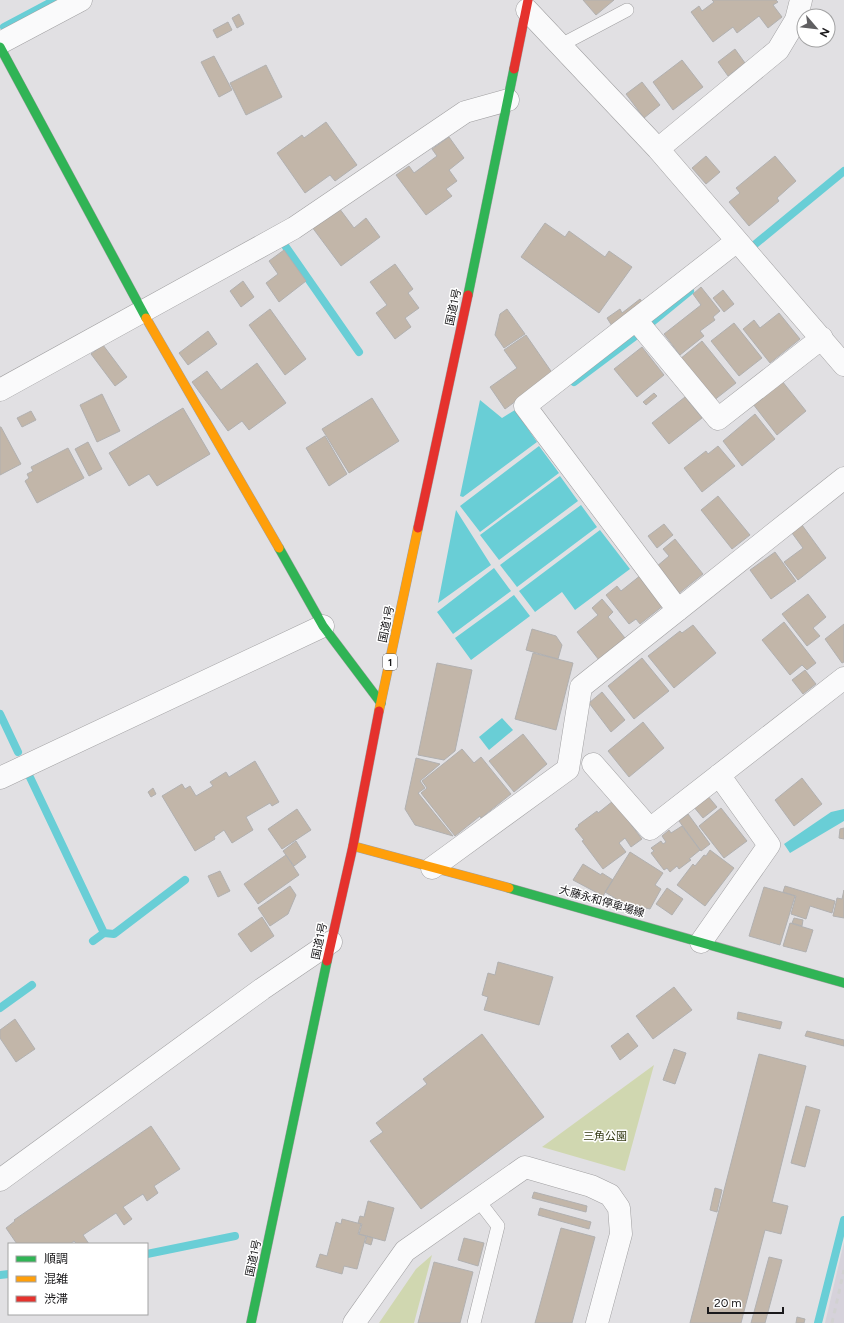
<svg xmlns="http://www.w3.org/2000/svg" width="844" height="1323" font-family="Figtree,'Noto Sans JP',sans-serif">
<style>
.built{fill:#d6d2db}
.green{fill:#d0d7b0}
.water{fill:#69ced6}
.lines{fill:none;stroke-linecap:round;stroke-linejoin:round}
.stream{stroke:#69ced6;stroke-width:8}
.building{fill:#c2b6a9;stroke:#b1b0b0}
.lane-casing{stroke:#a1a0a2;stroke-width:14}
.street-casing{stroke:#a1a0a2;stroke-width:23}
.fast-casing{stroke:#a1a0a2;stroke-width:10}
.slow-casing{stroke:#a1a0a2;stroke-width:10}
.jam-casing{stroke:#a1a0a2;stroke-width:10}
.lane{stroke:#fafafb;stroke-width:13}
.street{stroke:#fafafb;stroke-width:22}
.fast{stroke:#30b455;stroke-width:9}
.slow{stroke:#ff9f0a;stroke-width:9}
.jam{stroke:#e5322d;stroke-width:9}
.rail{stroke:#d1d1d1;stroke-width:3;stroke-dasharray:5 5;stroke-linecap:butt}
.labels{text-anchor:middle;stroke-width:3;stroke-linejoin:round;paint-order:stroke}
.shield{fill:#fff;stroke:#5f5e5f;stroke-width:1}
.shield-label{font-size:10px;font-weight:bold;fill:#1a191b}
.street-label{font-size:11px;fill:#1a191b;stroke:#fff}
.park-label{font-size:11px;fill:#333913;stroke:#fff}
</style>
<rect width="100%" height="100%" fill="#e1e0e3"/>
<!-- built -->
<path class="built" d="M844,1242V1323H825Z"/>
<!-- green -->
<path class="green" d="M654,1065L625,1171L542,1147Z
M432,1255L414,1323H379L416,1269Z"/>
<!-- water -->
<path class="water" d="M480,400L502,418L515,410L537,442L463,497L460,496Z
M539,446L559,473L480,532L460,506Z
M560,476L578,501L499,560L480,535Z
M581,505L597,527L517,587L500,565Z
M456,510L491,565L438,603Z
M600,530L630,569L575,610L562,592L535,612L519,591Z
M494,568L511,591L453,634L437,612Z
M514,595L530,616L471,660L455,638Z
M502,718L513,730L489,750L479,737Z
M844,809V821L790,853L784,844L831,812Z"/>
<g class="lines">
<!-- stream -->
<path class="stream" d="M4,27L55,0
M753,246L844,171
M286,247L359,352
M651,323L690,291
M574,382L634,337
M0,714L18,752
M27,771L104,933L93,941
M104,933L114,934L185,880
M0,1008L32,985
M147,1254L235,1236
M0,1275L9,1274
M818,1323L844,1220"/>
</g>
<!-- building -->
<path class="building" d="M583,0H614L596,15Z
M712,0H776L778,2L773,5L782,17L768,28L759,16L737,33L733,27L713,42L691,12L699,6L702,11L714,2Z
M239,14L244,24L237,28L232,18Z
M228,22L232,30L217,38L213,30Z
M735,49L745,63L728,76L718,62Z
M214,56L232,90L219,97L201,62Z
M682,60L703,87L673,110L653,82Z
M266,65L282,97L246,115L230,83Z
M642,82L660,105L644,118L626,94Z
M326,122L357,165L335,181L330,175L305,193L277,153L302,135L304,138Z
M449,137L464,158L449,170L457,181L446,189L452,196L426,215L396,175L409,166L414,173L437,156L432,149Z
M706,156L720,172L706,184L692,168Z
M775,156L796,181L777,198L779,201L749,226L729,202L740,193L736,188Z
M339,208L354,228L366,218L380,237L341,266L312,227Z
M545,223L565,237L569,231L605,257L609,251L632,267L599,313L521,257Z
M284,250L306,281L279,302L266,283L278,274L269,261Z
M395,264L413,289L408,293L419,308L405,318L411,327L395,339L376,313L387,305L370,282Z
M243,281L254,297L241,307L230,291Z
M701,287L720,311L713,317L715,320L700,331L704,336L680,355L664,334L701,305L693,294Z
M723,290L734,304L724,312L713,298Z
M640,299L643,303L612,326L607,318L620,309L622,313Z
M270,309L306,359L285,375L249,325Z
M507,309L525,334L504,348L495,335L500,314Z
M779,313L800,339L770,363L743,329L754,320L760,328Z
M734,323L762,358L739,376L711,341Z
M208,331L217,344L188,365L179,353Z
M526,335L553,374L505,409L490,387L517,368L504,350Z
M702,341L736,383L713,401L680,359Z
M103,345L127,377L115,386L91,354Z
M642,347L664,375L637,397L614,369Z
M257,363L286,403L249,430L242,421L228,431L192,382L207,371L221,390Z
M782,381L806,411L777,435L753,404Z
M654,393L657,396L646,405L643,402Z
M102,394L120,431L97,442L80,405Z
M685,397L702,418L669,444L652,423Z
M372,398L399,441L349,473L322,429Z
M183,408L210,454L157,486L149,474L129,486L109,453Z
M31,411L36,420L22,427L17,418Z
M755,414L775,439L742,466L723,441Z
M0,427H1L21,464L0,475Z
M325,436L347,474L329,486L306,448Z
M88,442L102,469L89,476L75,449Z
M718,446L735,466L702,492L684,468L706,451L708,454Z
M68,448L84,478L37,503L25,481L29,478L27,474L33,471L31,467Z
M718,496L750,535L732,549L701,510Z
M664,524L673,535L657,548L648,536Z
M802,525L826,558L798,580L784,562L803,548L792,533Z
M675,539L703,574L678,594L656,567L669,556L663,549Z
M775,552L796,581L771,599L750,570Z
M641,575L664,605L640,624L636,619L629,624L606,595L617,586L621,591Z
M808,594L826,617L813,628L820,636L807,646L782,614Z
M602,599L613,612L608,617L625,638L599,660L577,632L598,615L592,608Z
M784,622L816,663L807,670L802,665L790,675L762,640Z
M844,624V662L842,663L825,639Z
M693,625L716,653L674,688L648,656L680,631L682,633Z
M532,629L556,636L562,645L558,659L526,650Z
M533,653L573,663L556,730L515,719Z
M642,658L669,691L634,719L608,686Z
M437,663L472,670L455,751L444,760L418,755Z
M805,670L816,684L803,694L792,680Z
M602,692L625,720L611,732L589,703Z
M643,722L664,748L629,777L608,751Z
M523,734L547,764L514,792L489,761Z
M462,749L474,763L481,757L511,794L481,818L480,816L455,836L421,793L427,788L422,781Z
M416,758L440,764L420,781L425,788L418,793L453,836L415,825L405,809Z
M255,761L279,802L272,806L270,803L246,817L253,830L232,843L224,830L214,837L215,839L195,851L162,796L182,784L185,789L190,786L196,796L213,786L210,782L226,772L229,777Z
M802,778L822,804L794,826L775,800Z
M153,788L156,794L151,797L148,792Z
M707,795L717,807L703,818L693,806Z
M613,801L642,839L631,847L625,838L619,843L626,852L603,869L582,841L584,840L575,829L579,826L578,825L597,811L598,813Z
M721,808L747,841L724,858L699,826Z
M297,809L311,830L282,849L268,829Z
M688,814L710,844L701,851L679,821Z
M682,826L700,850L689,859L691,860L679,869L677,866L670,872L667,868L664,870L651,853L654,851L651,848L661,841L663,844L666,842L662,836L669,830L671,833Z
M844,828V839L839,838L840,829Z
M296,841L306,857L294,866L283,851Z
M710,850L734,868L705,906L677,885L693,864L695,866L704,855L706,856Z
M630,852L663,873L655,885L661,889L650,909L621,902L605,892Z
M286,855L299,875L258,904L244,884Z
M583,864L601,875L602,873L613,880L603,896L573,880Z
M220,871L230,891L218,897L208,876Z
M290,886L296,895L288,914L270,926L258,908Z
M785,886L835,901L832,913L810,906L806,919L791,914L796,896L783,892Z
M764,887L795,896L780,945L749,936Z
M667,888L683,899L672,915L656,904Z
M844,890V918L833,916L837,898L842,899Z
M262,917L274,936L251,952L238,934Z
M794,918L803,920L802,926L792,923Z
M790,923L813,930L806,952L783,946Z
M498,962L553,977L539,1025L484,1010L488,997L482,995L488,973L495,975Z
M674,987L692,1010L653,1039L636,1016Z
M738,1012L782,1022L780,1029L737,1019Z
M15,1019L35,1049L16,1062L0,1038V1030Z
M807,1031L844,1040V1046L805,1036Z
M628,1033L638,1046L620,1060L611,1046Z
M482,1034L544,1117L421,1209L370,1141L383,1132L376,1123L427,1084L423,1079Z
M674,1049L686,1053L675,1084L663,1080Z
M759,1054L806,1066L772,1202L788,1206L781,1234L765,1230L741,1323H690Z
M806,1106L820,1110L805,1167L791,1163Z
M151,1126L180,1169L154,1186L158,1193L147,1201L143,1194L123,1207L132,1219L124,1225L116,1213L83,1235L89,1244H77L74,1241L70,1244H17L6,1228L15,1221L14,1220Z
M715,1188L722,1190L717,1212L710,1210Z
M534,1192L587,1206L586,1212L532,1198Z
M368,1201L394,1208L385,1241L359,1234L362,1224L358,1223L360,1216L364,1217Z
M540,1208L591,1222L589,1229L538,1215Z
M342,1219L361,1224L358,1234L366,1236L357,1269L344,1266L342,1274L316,1267L320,1254L327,1256L336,1222L341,1224Z
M561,1228L595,1237L572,1323H535Z
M367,1236L373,1238L371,1245L365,1243Z
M464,1238L484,1243L478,1266L458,1260Z
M769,1257L782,1260L765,1323H751Z
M434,1262L473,1272L460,1323H418Z
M797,1317L805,1319L804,1323H796Z"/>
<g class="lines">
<defs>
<path id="lane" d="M561,45L627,10
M474,1323L498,1226L478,1200"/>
<path id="street" d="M527,10L658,149L844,365
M0,43L81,0
M658,149L778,50L796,20L801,0
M636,320L718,419L822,338
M0,390L294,228L465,112L508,100
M678,610L525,406L737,241
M593,764L650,829L844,678
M0,778L323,626
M432,868L568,769L581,687L844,478
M701,942L769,845L719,775
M0,1180L262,989L331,942
M354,1323L405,1251L525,1167L591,1186L610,1195L619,1208L621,1234L597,1323"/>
<path id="fast" d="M0,47L146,318
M468,295L514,69
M279,548L323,626L381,703
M509,888L844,983
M251,1323L327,961"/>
<path id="slow" d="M146,318L279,548
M379,711L418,528
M353,846L509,888"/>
<path id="jam" d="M514,69L528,0
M418,528L468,295
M327,961L353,846L379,711"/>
</defs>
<!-- lane casing -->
<use href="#lane" class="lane-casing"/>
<!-- street casing -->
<use href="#street" class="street-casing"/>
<!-- fast casing -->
<use href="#fast" class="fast-casing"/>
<!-- slow casing -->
<use href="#slow" class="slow-casing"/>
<!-- jam casing -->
<use href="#jam" class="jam-casing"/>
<!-- lane -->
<use href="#lane" class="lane"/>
<!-- street -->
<use href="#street" class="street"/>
<!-- fast -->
<use href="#fast" class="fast"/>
<!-- slow -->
<use href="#slow" class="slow"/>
<!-- jam -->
<use href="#jam" class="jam"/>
<!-- rail -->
<path class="rail" d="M832,1323L844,1270"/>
</g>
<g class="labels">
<!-- shield labels -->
<rect class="shield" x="383" y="654" width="14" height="16" rx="3"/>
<g class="shield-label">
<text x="390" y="666">1</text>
</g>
<!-- street labels -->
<g class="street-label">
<text transform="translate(453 307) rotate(-78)" y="4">国道1号</text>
<text transform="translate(386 624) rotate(-78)" y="4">国道1号</text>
<text transform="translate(602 901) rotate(16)" y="4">大藤永和停車場線</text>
<text transform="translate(319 941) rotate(-78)" y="4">国道1号</text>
<text transform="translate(253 1258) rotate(-78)" y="4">国道1号</text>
</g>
<!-- park labels -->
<g class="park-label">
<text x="605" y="1140">三角公園</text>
</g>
</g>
<!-- legend -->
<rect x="8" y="1243" width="140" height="72" fill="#ffffff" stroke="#a3a3a4"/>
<rect x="16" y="1256" width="20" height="6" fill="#30b455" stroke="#a3a3a4"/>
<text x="44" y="1263" font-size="12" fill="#1a191b">順調</text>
<rect x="16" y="1276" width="20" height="6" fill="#ff9f0a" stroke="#a3a3a4"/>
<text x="44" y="1283" font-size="12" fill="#1a191b">混雑</text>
<rect x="16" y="1296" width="20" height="6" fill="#e5322d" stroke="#a3a3a4"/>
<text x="44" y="1303" font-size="12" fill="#1a191b">渋滞</text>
<!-- north arrow -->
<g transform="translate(816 28) rotate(118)"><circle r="19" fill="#ffffff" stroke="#a3a3a4"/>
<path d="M0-3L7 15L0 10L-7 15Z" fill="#605f61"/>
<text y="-6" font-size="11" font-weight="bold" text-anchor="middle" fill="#1a191b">N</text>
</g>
<!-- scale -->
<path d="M708 1307v6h75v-6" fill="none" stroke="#1a191b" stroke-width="2"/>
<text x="714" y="1307" font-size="12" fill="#1a191b" stroke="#ffffff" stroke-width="3" paint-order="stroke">20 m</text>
</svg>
